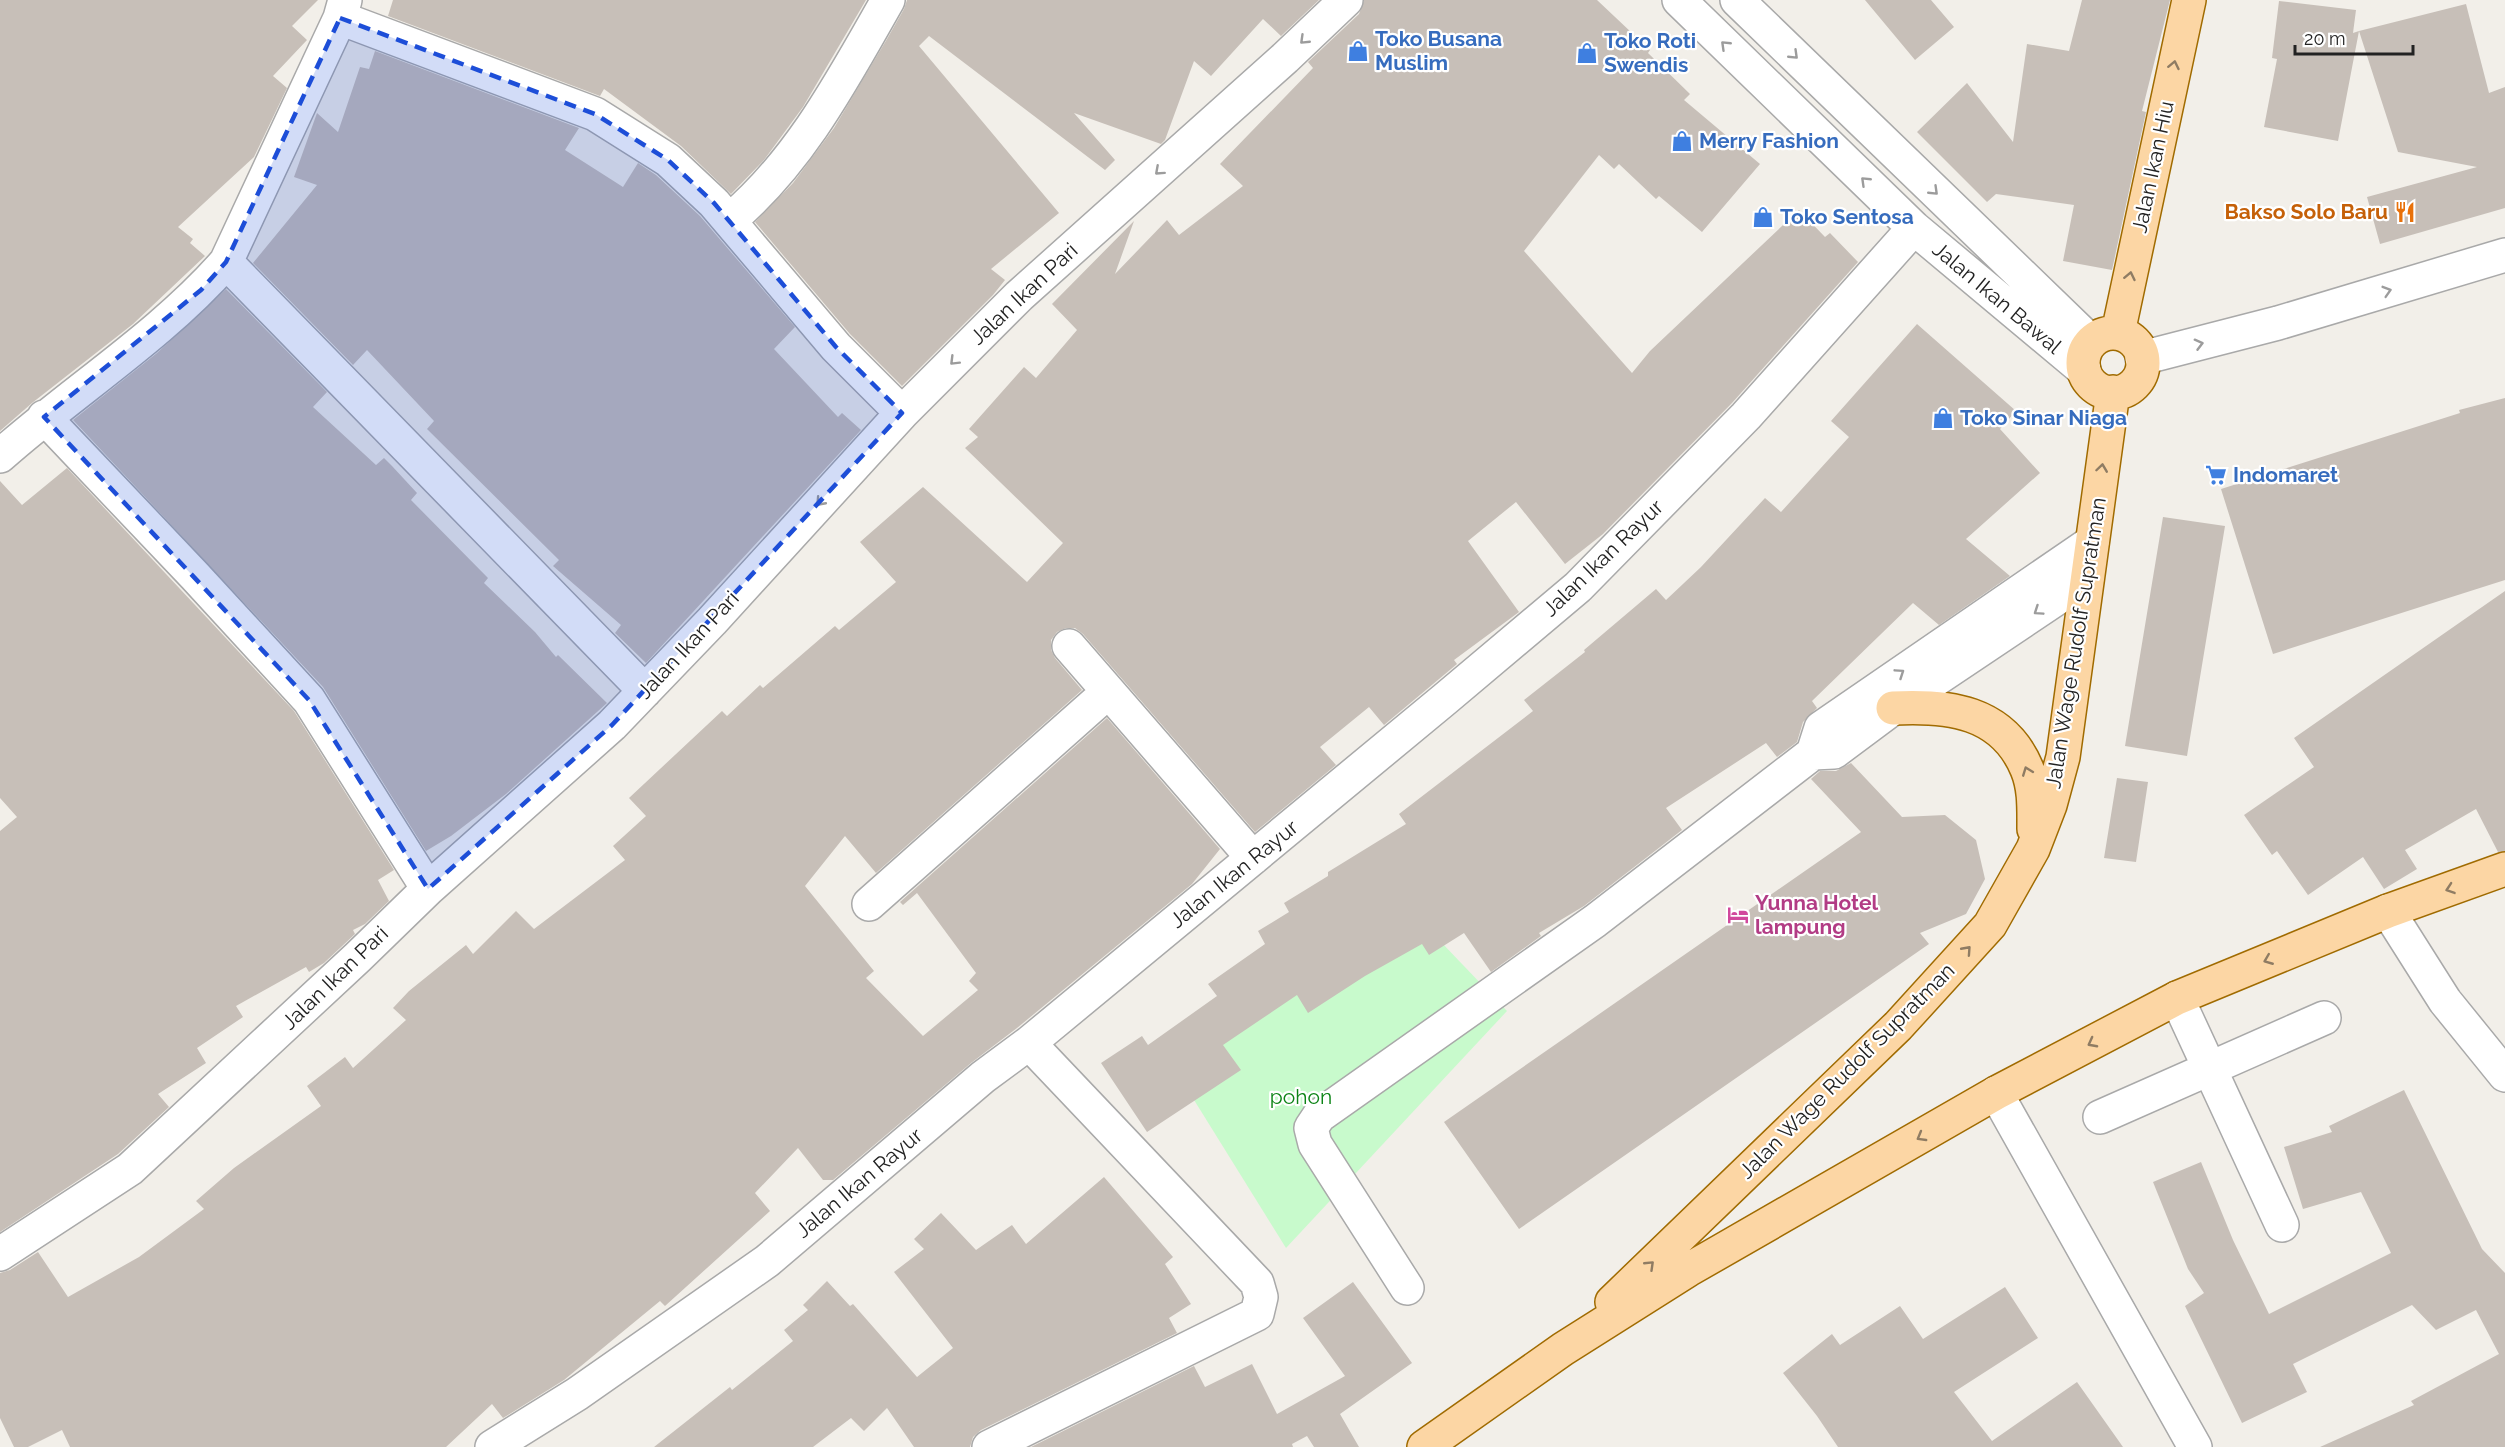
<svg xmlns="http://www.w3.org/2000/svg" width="2505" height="1447" font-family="Raleway,sans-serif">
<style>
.park{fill:#c8facc}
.building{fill:#c7bfb8}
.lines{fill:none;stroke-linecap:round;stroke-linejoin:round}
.minor-casing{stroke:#a9a9a9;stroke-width:36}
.major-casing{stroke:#a06b00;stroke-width:36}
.minor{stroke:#fff;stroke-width:33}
.major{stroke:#fcd6a4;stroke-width:33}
.oneway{stroke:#9c9c9c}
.oneway2{stroke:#8f7c63}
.marked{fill:#1d4ed8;fill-opacity:0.2;stroke:#1d4ed8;stroke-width:4.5;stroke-dasharray:12 8;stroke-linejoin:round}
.labels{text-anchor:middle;stroke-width:4.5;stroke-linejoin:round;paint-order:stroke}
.shop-label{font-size:21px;font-weight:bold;fill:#366cbe;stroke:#fff;text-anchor:start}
.street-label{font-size:21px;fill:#222;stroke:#fff}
.food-label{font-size:21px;font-weight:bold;fill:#c56008;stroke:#fff;text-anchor:end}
.hotel-label{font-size:21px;font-weight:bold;fill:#b23c85;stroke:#fff;text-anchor:start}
.park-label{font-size:21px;fill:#0c8416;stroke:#fff}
</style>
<rect width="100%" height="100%" fill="#f2efe9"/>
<!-- park -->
<path class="park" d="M1397,896L1507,1011L1286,1248L1181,1079Z"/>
<!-- building -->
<path class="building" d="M0,0H318L292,26L307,40L273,76L287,88L254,157L178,227L193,239L190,243L205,256L133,324L32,403L0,431Z
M393,0H866L803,107L764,160L731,194L681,146L604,89L600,96L388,16Z
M907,0H1319L1281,36L1263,19L1211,76L1194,61L1165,140L1161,144L1074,113L1115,160L1105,170L929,36L919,46L1059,213L991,269L1005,280L993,295L902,386L850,334L755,222L793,183L834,128L887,39L904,9Z
M1364,0H1597L1650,50L1648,53L1690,94L1684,100L1760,164L1702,232L1659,196L1656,199L1619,164L1614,169L1599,155L1524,251L1632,373L1650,351L1799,210L1825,237L1830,233L1858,262L1732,403L1603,534L1565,564L1516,502L1468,541L1519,612L1454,660L1457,664L1384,725L1369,707L1320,747L1336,765L1255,832L1083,634L1075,628H1066L1057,632L1051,640V650L1055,658L1082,690L876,873L845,836L805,886L874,971L866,978L923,1036L978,990L969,981L976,973L917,893L903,905L900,902L1107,718L1220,849L1192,884L1017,1028L971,1063L833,1180H823L798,1148L755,1193L770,1211L665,1306L660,1301L564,1380L503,1418L492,1404L446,1447H70L62,1430L28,1447H14L0,1418V1273L10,1270L38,1252L68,1297L139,1257L204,1209L196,1201L234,1168L321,1106L307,1086L345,1057L353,1068L406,1020L393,1008L409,991L466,945L473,954L516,911L534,929L625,860L613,846L646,816L629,798L722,711L727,716L760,685L763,688L835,626L839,630L896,582L860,542L923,487L1027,582L1063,543L965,448L978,437L969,429L1024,367L1036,378L1077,330L1052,304L1134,221L1115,274L1167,220L1179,235L1243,186L1220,164L1313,68L1308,62L1359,14Z
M1865,0H1931L1954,27L1915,60Z
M2082,0H2170L2142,111L2146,112L2112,270L2063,261L2074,205L1996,194L1987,202L1917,132L1967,83L2013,142L2027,44L2069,51Z
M2279,1L2356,10L2353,33L2359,31L2338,141L2264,127L2277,59L2272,58Z
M2466,4L2489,93L2505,87V208L2380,244L2367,197L2477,167L2398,152L2359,31Z
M375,51L579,128L565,150L623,187L638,163L656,175L700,216L795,327L774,349L838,417L842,413L861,430L646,663L615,633L621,625L553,566L559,560L427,429L434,421L367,350L353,365L253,263L317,185L294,177L317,113L338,132L360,67L369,69Z
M226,289L327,392L313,407L376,465L384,458L392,466L417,493L411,500L488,578L484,583L535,632L556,657L558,655L607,703L506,794L451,836L426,851L323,687L73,420L157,353Z
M1917,324L2016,411L2000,429L2040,473L1966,539L2010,576L1939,625L1913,603L1812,701L1817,708L1803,722L1797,742L1777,757L1766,743L1666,808L1682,830L1584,906L1539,933L1541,936L1491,972L1464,933L1429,955L1422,944L1365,976L1308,1013L1297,995L1223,1045L1241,1070L1147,1132L1101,1063L1142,1036L1148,1045L1217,996L1208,984L1265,944L1258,931L1289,912L1284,903L1328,876V872L1406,824L1399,814L1533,711L1524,700L1585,652L1584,650L1656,589L1666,600L1701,567L1765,498L1781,512L1849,437L1831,421Z
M2505,398V580L2273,654L2221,489L2460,413L2459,410Z
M67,468L294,711L394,870L378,880L389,901L365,924L353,930L355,934L324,963L309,972L306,967L236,1006L243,1017L197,1048L206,1063L158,1094L169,1107L118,1154L0,1232V831L17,817L0,798V481L22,505Z
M2163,517L2225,526L2187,756L2125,746Z
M2505,591V851L2498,852L2476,809L2405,850L2417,869L2384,889L2363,857L2308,895L2277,851L2272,855L2244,815L2314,767L2294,738Z
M1851,763L1902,817L1945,815L1976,840L1985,879L1966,914L1920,933L1929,944L1519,1229L1444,1122L1861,832L1811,779L1820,771H1836Z
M2117,778L2148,782L2136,862L2104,858Z
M2404,1090L2482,1249L2505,1273V1447H2320L2414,1405L2411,1401L2499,1354L2476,1310L2436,1330L2412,1305L2293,1364L2307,1392L2242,1423L2185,1306L2204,1293L2188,1269L2153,1182L2201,1162L2233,1240L2269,1314L2391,1253L2361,1192L2303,1209L2284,1147L2332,1132L2329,1126Z
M1104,1177L1173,1257L1165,1264L1191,1304L1169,1318L1177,1333L981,1430L973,1437L970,1447H914L887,1408L864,1431L851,1418L813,1447H654L730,1387L732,1390L793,1341L784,1330L808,1310L803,1305L827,1281L850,1306L853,1304L917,1377L953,1348L894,1272L924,1249L914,1239L941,1213L976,1250L1012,1225L1026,1244Z
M1353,1282L1412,1363L1340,1414L1359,1447H1314L1307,1436L1292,1444L1293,1447H1031L1194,1366L1205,1387L1252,1364L1277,1414L1345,1376L1303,1318Z
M2005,1287L2038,1338L1954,1392L1992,1441L2077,1382L2123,1447H1838L1817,1416L1783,1373L1832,1334L1840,1345L1900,1306L1923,1339Z"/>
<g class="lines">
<defs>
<path id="minor" d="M1679,0L1914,228L2084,370
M1737,0L2091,342
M340,18L595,114L668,160L714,203L836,347L902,413
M730,220C800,161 843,79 888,0
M226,262L645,691
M2142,358L2278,323L2505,255
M44,417L195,576L309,700L428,889
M0,456C73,391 161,336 226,262L340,18L345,0
M1069,646L1253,858
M1813,753L1821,728L2092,542
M869,904L1108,692
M2388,911L2445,1001L2505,1075
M2177,998L2282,1225
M1996,1093L2195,1447
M2100,1117L2324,1018
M0,1254L130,1169L358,957L428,889L612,725L712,621L902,413L1019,296L1285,58L1346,0
M1407,1288L1315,1144L1311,1128L1319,1116L1595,921L1813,753L1834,752L1893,708L2087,578
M492,1447L577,1394L767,1261L983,1077L1029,1043L1445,699L1578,587L1746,416L1914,228
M989,1447L1257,1314L1261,1297L1257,1283L1029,1043"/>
<path id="major" d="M2118,333L2189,0
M2083 363a30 30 0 1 1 60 0a30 30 0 1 1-60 0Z
M1893,708C1948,705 2003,711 2027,769C2035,788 2034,809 2034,829
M1612,1302L1898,1026L1990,925L2033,849L2050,805L2063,757L2113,392
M1424,1447L1563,1349L1688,1270L1996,1093L2177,998L2388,911L2505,869"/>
</defs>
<!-- minor casing -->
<use href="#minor" class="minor-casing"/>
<!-- major casing -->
<use href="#major" class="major-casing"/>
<!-- minor -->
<use href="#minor" class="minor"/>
<!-- major -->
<use href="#major" class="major"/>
</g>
<!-- one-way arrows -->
<defs><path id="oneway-chevron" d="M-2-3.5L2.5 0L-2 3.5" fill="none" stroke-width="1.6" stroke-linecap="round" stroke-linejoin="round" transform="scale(1.5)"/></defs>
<g class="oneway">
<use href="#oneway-chevron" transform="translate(1304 40) rotate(136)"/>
<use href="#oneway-chevron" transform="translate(1725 45) rotate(-136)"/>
<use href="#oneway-chevron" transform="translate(1794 55) rotate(44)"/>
<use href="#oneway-chevron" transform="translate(1159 171) rotate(138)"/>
<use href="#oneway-chevron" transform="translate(1865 181) rotate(-136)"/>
<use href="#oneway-chevron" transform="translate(1934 191) rotate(44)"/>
<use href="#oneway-chevron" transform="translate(2387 291) rotate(-17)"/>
<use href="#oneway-chevron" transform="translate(2199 344) rotate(-15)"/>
<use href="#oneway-chevron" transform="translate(954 361) rotate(135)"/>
<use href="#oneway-chevron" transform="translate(820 502) rotate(132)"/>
<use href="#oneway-chevron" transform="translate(2038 611) rotate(146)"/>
<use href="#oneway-chevron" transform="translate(1900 673) rotate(-34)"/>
</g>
<g class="oneway2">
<use href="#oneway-chevron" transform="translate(2174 65) rotate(-78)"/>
<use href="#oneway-chevron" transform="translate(2130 276) rotate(-78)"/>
<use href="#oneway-chevron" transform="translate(2102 468) rotate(-82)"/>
<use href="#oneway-chevron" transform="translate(2027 771) rotate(-111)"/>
<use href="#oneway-chevron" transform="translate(2450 889) rotate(161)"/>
<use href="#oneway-chevron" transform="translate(1967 950) rotate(-48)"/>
<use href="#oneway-chevron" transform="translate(2268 960) rotate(158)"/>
<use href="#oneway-chevron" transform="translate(2092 1043) rotate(152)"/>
<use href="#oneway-chevron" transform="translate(1921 1137) rotate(150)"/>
<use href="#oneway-chevron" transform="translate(1650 1265) rotate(-44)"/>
</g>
<!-- marked area -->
<path class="marked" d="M340,18L595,114L668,160L714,203L836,347L902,413L612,725L428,889L309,700L44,417L201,290L226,262Z"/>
<!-- icons -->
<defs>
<symbol id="shop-bare" viewBox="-9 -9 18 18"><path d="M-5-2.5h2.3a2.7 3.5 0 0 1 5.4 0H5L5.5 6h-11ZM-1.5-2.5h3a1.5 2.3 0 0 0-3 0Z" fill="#3f7fe0" stroke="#fff" stroke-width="2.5" paint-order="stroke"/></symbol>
<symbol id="restaurant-bare" viewBox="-9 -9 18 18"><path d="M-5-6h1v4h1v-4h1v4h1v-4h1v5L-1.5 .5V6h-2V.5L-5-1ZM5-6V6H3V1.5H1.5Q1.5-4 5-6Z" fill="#e8710a" stroke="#fff" stroke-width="2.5" paint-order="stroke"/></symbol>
<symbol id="supermarket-bare" viewBox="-9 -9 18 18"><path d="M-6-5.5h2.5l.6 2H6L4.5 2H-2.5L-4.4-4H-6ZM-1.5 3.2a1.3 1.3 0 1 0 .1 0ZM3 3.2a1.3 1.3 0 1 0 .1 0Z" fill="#3f7fe0" stroke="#fff" stroke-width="2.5" paint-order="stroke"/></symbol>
<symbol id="hotel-bare" viewBox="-9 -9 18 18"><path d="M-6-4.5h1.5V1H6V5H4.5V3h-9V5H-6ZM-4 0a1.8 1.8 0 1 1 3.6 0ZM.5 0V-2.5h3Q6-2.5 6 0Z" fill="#d1479c" stroke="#fff" stroke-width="2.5" paint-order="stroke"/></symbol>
</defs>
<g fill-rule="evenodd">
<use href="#shop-bare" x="1343" y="36" width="30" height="30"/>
<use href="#shop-bare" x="1572" y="38" width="30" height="30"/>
<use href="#shop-bare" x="1667" y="126" width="30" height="30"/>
<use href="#restaurant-bare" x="2390" y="197" width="30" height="30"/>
<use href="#shop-bare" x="1748" y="202" width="30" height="30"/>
<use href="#shop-bare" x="1928" y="403" width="30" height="30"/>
<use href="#supermarket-bare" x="2201" y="460" width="30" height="30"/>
<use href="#hotel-bare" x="1723" y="900" width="30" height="30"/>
</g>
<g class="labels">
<!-- shop labels -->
<g class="shop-label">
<text x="1375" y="46">Toko Busana<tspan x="1375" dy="24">Muslim</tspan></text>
<text x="1604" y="48">Toko Roti<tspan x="1604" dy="24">Swendis</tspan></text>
<text x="1699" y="148">Merry Fashion</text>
<text x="1780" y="224">Toko Sentosa</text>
<text x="1960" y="425">Toko Sinar Niaga</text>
<text x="2233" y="482">Indomaret</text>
</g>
<!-- street labels -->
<g class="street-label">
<text transform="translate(2153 167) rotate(-78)" y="7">Jalan Ikan Hiu</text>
<text transform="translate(1024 294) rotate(-43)" y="7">Jalan Ikan Pari</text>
<text transform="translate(1997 298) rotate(40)" y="7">Jalan Ikan Bawal</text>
<text transform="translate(1603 558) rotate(-44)" y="7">Jalan Ikan Rayur</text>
<text transform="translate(2076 643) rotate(-81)" y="7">Jalan Wage Rudolf Supratman</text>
<text transform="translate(688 645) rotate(-47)" y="7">Jalan Ikan Pari</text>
<text transform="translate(1234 874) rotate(-39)" y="7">Jalan Ikan Rayur</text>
<text transform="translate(335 978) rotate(-44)" y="7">Jalan Ikan Pari</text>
<text transform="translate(1847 1071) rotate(-45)" y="7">Jalan Wage Rudolf Supratman</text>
<text transform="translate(859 1183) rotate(-40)" y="7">Jalan Ikan Rayur</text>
</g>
<!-- food labels -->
<g class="food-label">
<text x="2388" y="219">Bakso Solo Baru</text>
</g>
<!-- hotel labels -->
<g class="hotel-label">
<text x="1755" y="910">Yunna Hotel<tspan x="1755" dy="24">lampung</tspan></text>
</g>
<!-- park labels -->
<g class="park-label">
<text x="1301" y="1104">pohon</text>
</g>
</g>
<!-- scale -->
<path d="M2295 45v9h118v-9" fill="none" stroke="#222222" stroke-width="3"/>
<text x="2304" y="45" font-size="18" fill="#222222" stroke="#ffffff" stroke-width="4.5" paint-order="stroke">20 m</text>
</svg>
